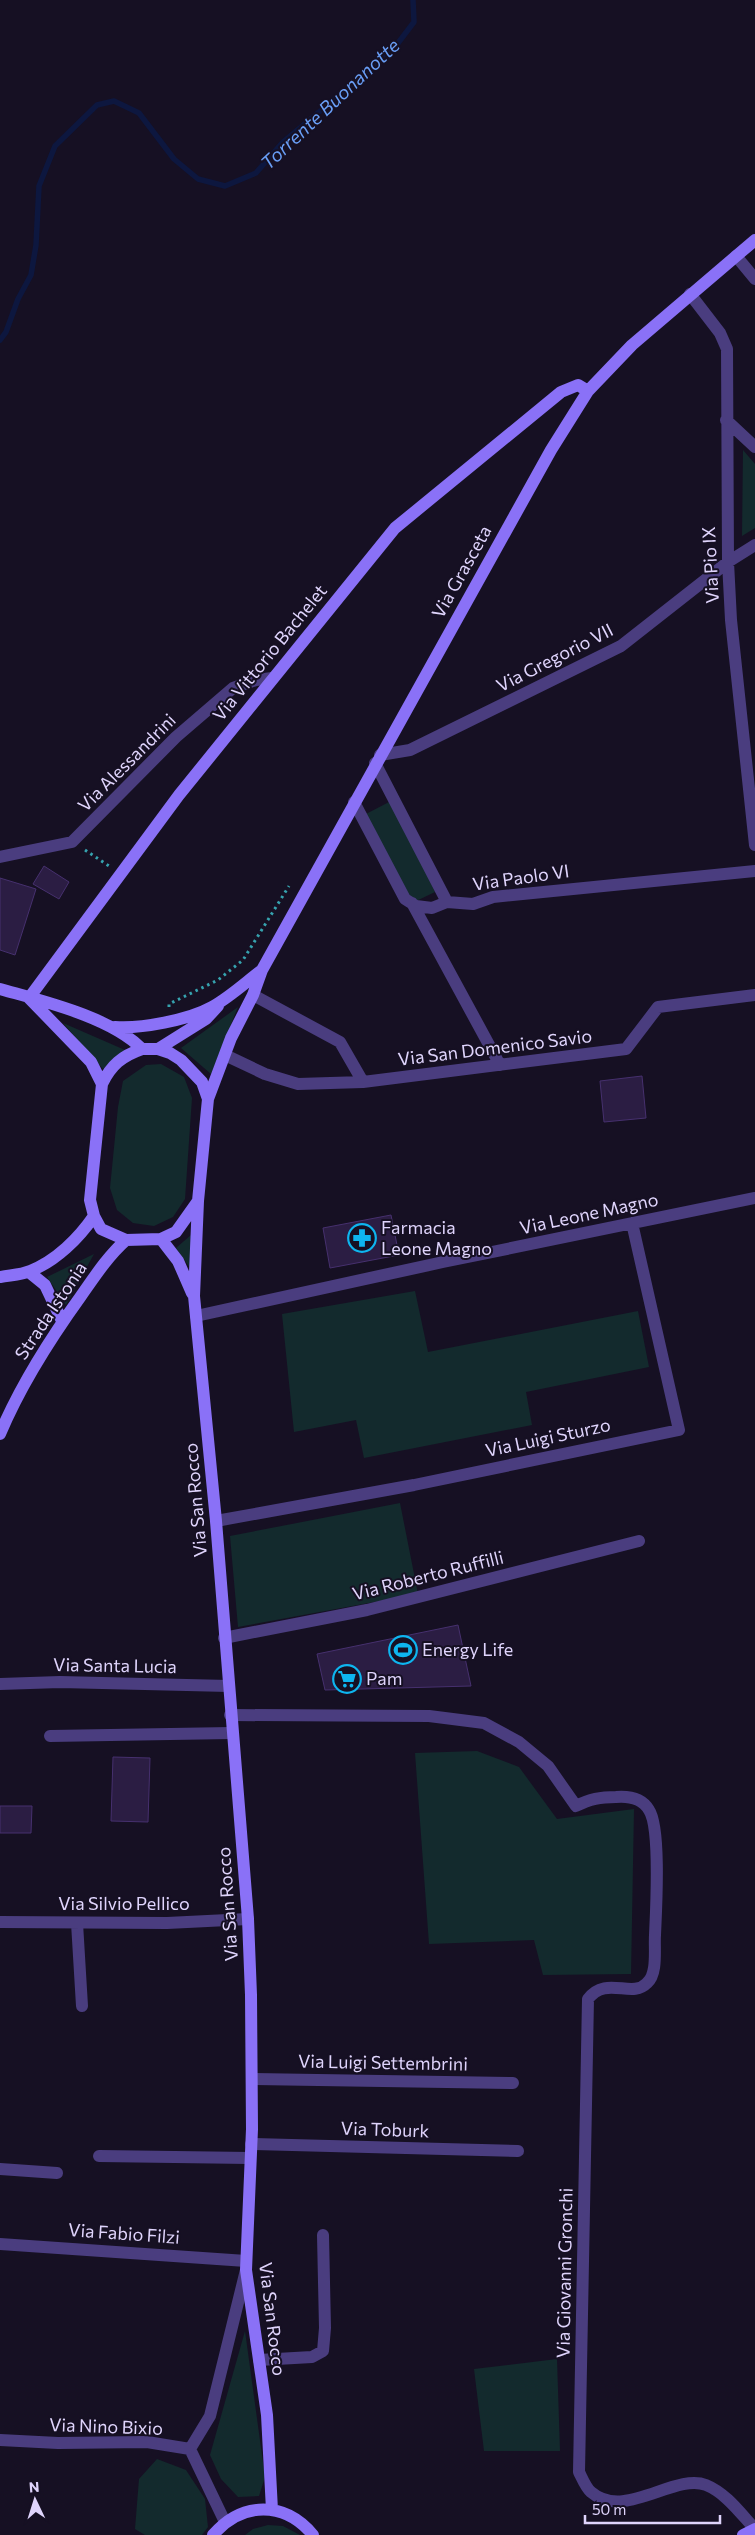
<svg xmlns="http://www.w3.org/2000/svg" width="755" height="2535" font-family="Commissioner,sans-serif">
<style>
.green{fill:#132a2d}
.lines{fill:none;stroke-linecap:round;stroke-linejoin:round}
.stream{stroke:#0d173f;stroke-width:5.5}
.building{fill:#2b1d43;stroke:#46306e}
.path{stroke:#36a3af;stroke-width:3;stroke-dasharray:2.5 4;stroke-linecap:butt}
.street{stroke:#4a3d7f;stroke-width:12}
.secondary{stroke:#8a71f7;stroke-width:12}
.labels{text-anchor:middle;stroke-width:4;stroke-linejoin:round;paint-order:stroke}
.street-label{font-size:18px;fill:#dfd4fc;stroke:#161023}
.poi-label{font-size:18px;fill:#dfd4fc;stroke:#161023;text-anchor:start}
.water-label{font-size:19px;font-style:italic;fill:#699ef6;stroke:#161023}
</style>
<rect width="100%" height="100%" fill="#161023"/>
<!-- green -->
<path class="green" d="M743,450L755,464V528L742,536Z
M391,801L435,892L412,903L366,814Z
M238,1007L211,1074L181,1048Z
M63,1023L125,1050L103,1069Z
M161,1064L184,1077L192,1098L185,1199L173,1217L154,1226L133,1223L117,1210L110,1188L118,1107L123,1081L146,1065Z
M191,1235L190,1268L176,1248Z
M94,1254L66,1305L47,1277Z
M415,1291L428,1352L638,1311L649,1367L526,1392L532,1425L364,1458L356,1420L294,1432L282,1314Z
M400,1503L418,1594L238,1627L230,1536Z
M477,1751L519,1767L557,1819L634,1809L631,1974L543,1975L534,1940L429,1944L415,1753Z
M245,2331L265,2477L259,2496L238,2497L221,2479L210,2455Z
M557,2359L560,2451H484L474,2369Z
M157,2459L186,2470L205,2499L208,2527L202,2535H145L135,2529L139,2479Z
M268,2525L283,2526L300,2535H245L253,2529Z"/>
<g class="lines">
<!-- stream -->
<path class="stream" d="M0,340L6,332L18,299L31,275L36,245L39,186L55,146L97,105L114,101L139,113L174,159L198,179L225,186L256,173L283,142L392,51L414,22L413,0"/>
</g>
<!-- building -->
<path class="building" d="M44,866L69,882L59,899L33,884Z
M0,878L36,889L15,955L0,950Z
M642,1076L646,1118L604,1122L600,1081Z
M391,1215L399,1255L330,1268L323,1228Z
M458,1625L471,1686L325,1690L317,1654Z
M113,1757L150,1758L148,1822L111,1821Z
M0,1806H32L31,1833H0Z"/>
<g class="lines">
<!-- path -->
<path class="path" d="M85,850L109,866
M169,1007V1004L218,980L243,960L289,886"/>
<!-- street -->
<path class="street" d="M736,256L755,279
M690,294L720,333L727,349L728,562L731,620L755,845
M726,420L755,447
M380,755L410,750L621,646L728,562L755,545
M375,763L447,902
M354,802L405,899L416,906L432,908L447,902L473,904L493,897L755,871
M0,857L72,842L176,737L233,688L256,680L272,678
M412,903L500,1065
M253,995L340,1042L363,1082L626,1049L658,1007L755,995
M225,1055L265,1074L298,1084L363,1082
M196,1316L443,1262L755,1198
M216,1521L414,1485L679,1430L632,1223
M224,1638L367,1610L639,1541
M0,1684L60,1682L229,1686
M230,1715L429,1716L484,1723L519,1742L548,1766L576,1806C590,1799 600,1797 616,1797C629,1796 642,1798 649,1810C661,1828 656,1911 655,1935C654,1948 658,1974 647,1983C632,1999 606,1975 588,1999L579,2472C582,2478 586,2488 591,2492C624,2521 674,2473 706,2485C726,2493 741,2514 755,2529
M50,1736L231,1733
M0,1922L167,1923L248,1919
M77,1923L82,2006
M253,2079L513,2083
M251,2144L518,2151
M99,2156L250,2158
M0,2169L57,2173
M0,2244L246,2261
M259,2360L312,2357L323,2351L325,2328L323,2235
M0,2440L58,2443L147,2442L190,2449L225,2522
M190,2449L210,2416L246,2270"/>
<!-- secondary -->
<path class="secondary" d="M0,989C42,1001 111,1017 142,1049H158L170,1053L181,1060L202,1082L208,1099L198,1201L176,1232L161,1239L126,1240L101,1229L94,1216L90,1200L102,1084C111,1065 122,1056 142,1049
M29,998L179,795L395,528L561,392L578,385L588,391
M29,998L91,1062L102,1084
M115,1027C140,1029 189,1020 212,1007C230,997 246,982 262,970
M158,1049L206,1019L218,1006
M208,1099L231,1038L253,995L262,970L551,450L588,391L632,345L755,240
M198,1201L194,1296L216,1521L248,1919L251,1995L252,2129L246,2270L267,2415L272,2510
M161,1239L178,1261L192,1293
M29,1272L45,1285L62,1321
M0,1277C10,1275 21,1275 30,1271C56,1261 79,1238 94,1216
M0,1434C21,1384 50,1339 81,1296C95,1276 108,1256 126,1240
M213,2535C242,2501 285,2501 313,2535
M743,2535L755,2529"/>
</g>
<!-- icons -->
<defs>
<symbol id="pharmacy-ring" viewBox="-11 -11 22 22"><circle r="9.5" fill="#161023" stroke="#0eb5ef" stroke-width="1.5"/><path d="M-2-6h4v4h4v4h-4v4h-4v-4h-4v-4h4Z" fill="#0eb5ef"/></symbol>
<symbol id="stadium-ring" viewBox="-11 -11 22 22"><circle r="9.5" fill="#161023" stroke="#0eb5ef" stroke-width="1.5"/><path d="M0-5a6.5 5 0 1 0 0 10a6.5 5 0 1 0 0-10ZM-3.5-1.8h7v3.6h-7Z" fill="#0eb5ef"/></symbol>
<symbol id="supermarket-ring" viewBox="-11 -11 22 22"><circle r="9.5" fill="#161023" stroke="#0eb5ef" stroke-width="1.5"/><path d="M-6-5.5h2.5l.6 2H6L4.5 2H-2.5L-4.4-4H-6ZM-1.5 3.2a1.3 1.3 0 1 0 .1 0ZM3 3.2a1.3 1.3 0 1 0 .1 0Z" fill="#0eb5ef"/></symbol>
</defs>
<g fill-rule="evenodd">
<use href="#pharmacy-ring" x="346" y="1222" width="32" height="32"/>
<use href="#stadium-ring" x="387" y="1634" width="32" height="32"/>
<use href="#supermarket-ring" x="331" y="1663" width="32" height="32"/>
</g>
<g class="labels">
<!-- street labels -->
<g class="street-label">
<text transform="translate(711 565) rotate(-93)" y="6">Via Pio IX</text>
<text transform="translate(462 572) rotate(-61)" y="6">Via Grasceta</text>
<text transform="translate(270 653) rotate(-51)" y="6">Via Vittorio Bachelet</text>
<text transform="translate(555 658) rotate(-27)" y="6">Via Gregorio VII</text>
<text transform="translate(127 763) rotate(-45)" y="6">Via Alessandrini</text>
<text transform="translate(521 878) rotate(-8)" y="6">Via Paolo VI</text>
<text transform="translate(495 1048) rotate(-7)" y="6">Via San Domenico Savio</text>
<text transform="translate(589 1214) rotate(-12)" y="6">Via Leone Magno</text>
<text transform="translate(51 1311) rotate(-56)" y="6">Strada Istonia</text>
<text transform="translate(548 1438) rotate(-12)" y="6">Via Luigi Sturzo</text>
<text transform="translate(196 1500) rotate(-95)" y="6">Via San Rocco</text>
<text transform="translate(428 1576) rotate(-14)" y="6">Via Roberto Ruffilli</text>
<text transform="translate(115 1666) rotate(1)" y="6">Via Santa Lucia</text>
<text x="124" y="1910">Via Silvio Pellico</text>
<text transform="translate(228 1904) rotate(-94)" y="6">Via San Rocco</text>
<text transform="translate(383 2063) rotate(1)" y="6">Via Luigi Settembrini</text>
<text transform="translate(385 2130) rotate(2)" y="6">Via Toburk</text>
<text transform="translate(124 2234) rotate(4)" y="6">Via Fabio Filzi</text>
<text transform="translate(565 2273) rotate(-89)" y="6">Via Giovanni Gronchi</text>
<text transform="translate(272 2319) rotate(83)" y="6">Via San Rocco</text>
<text transform="translate(106 2427) rotate(2)" y="6">Via Nino Bixio</text>
</g>
<!-- poi labels -->
<g class="poi-label">
<text x="381" y="1234">Farmacia<tspan x="381" dy="21">Leone Magno</tspan></text>
<text x="422" y="1656">Energy Life</text>
<text x="366" y="1685">Pam</text>
</g>
<!-- water labels -->
<g class="water-label">
<text transform="translate(330 104) rotate(-43)" y="7">Torrente Buonanotte</text>
</g>
</g>
<!-- north arrow -->
<g transform="translate(35 2500) rotate(356)" stroke="#161023" stroke-width="4" paint-order="stroke">
<path d="M0-4L9 19L0 12L-9 19Z" fill="#dfd4fc"/>
<text y="-8" font-size="14" font-weight="bold" text-anchor="middle" fill="#dfd4fc">N</text>
</g>
<!-- scale -->
<path d="M585 2515v8h135v-8" fill="none" stroke="#dfd4fc" stroke-width="2.5"/>
<text x="592" y="2515" font-size="15" fill="#dfd4fc" stroke="#161023" stroke-width="4" paint-order="stroke">50 m</text>
</svg>
